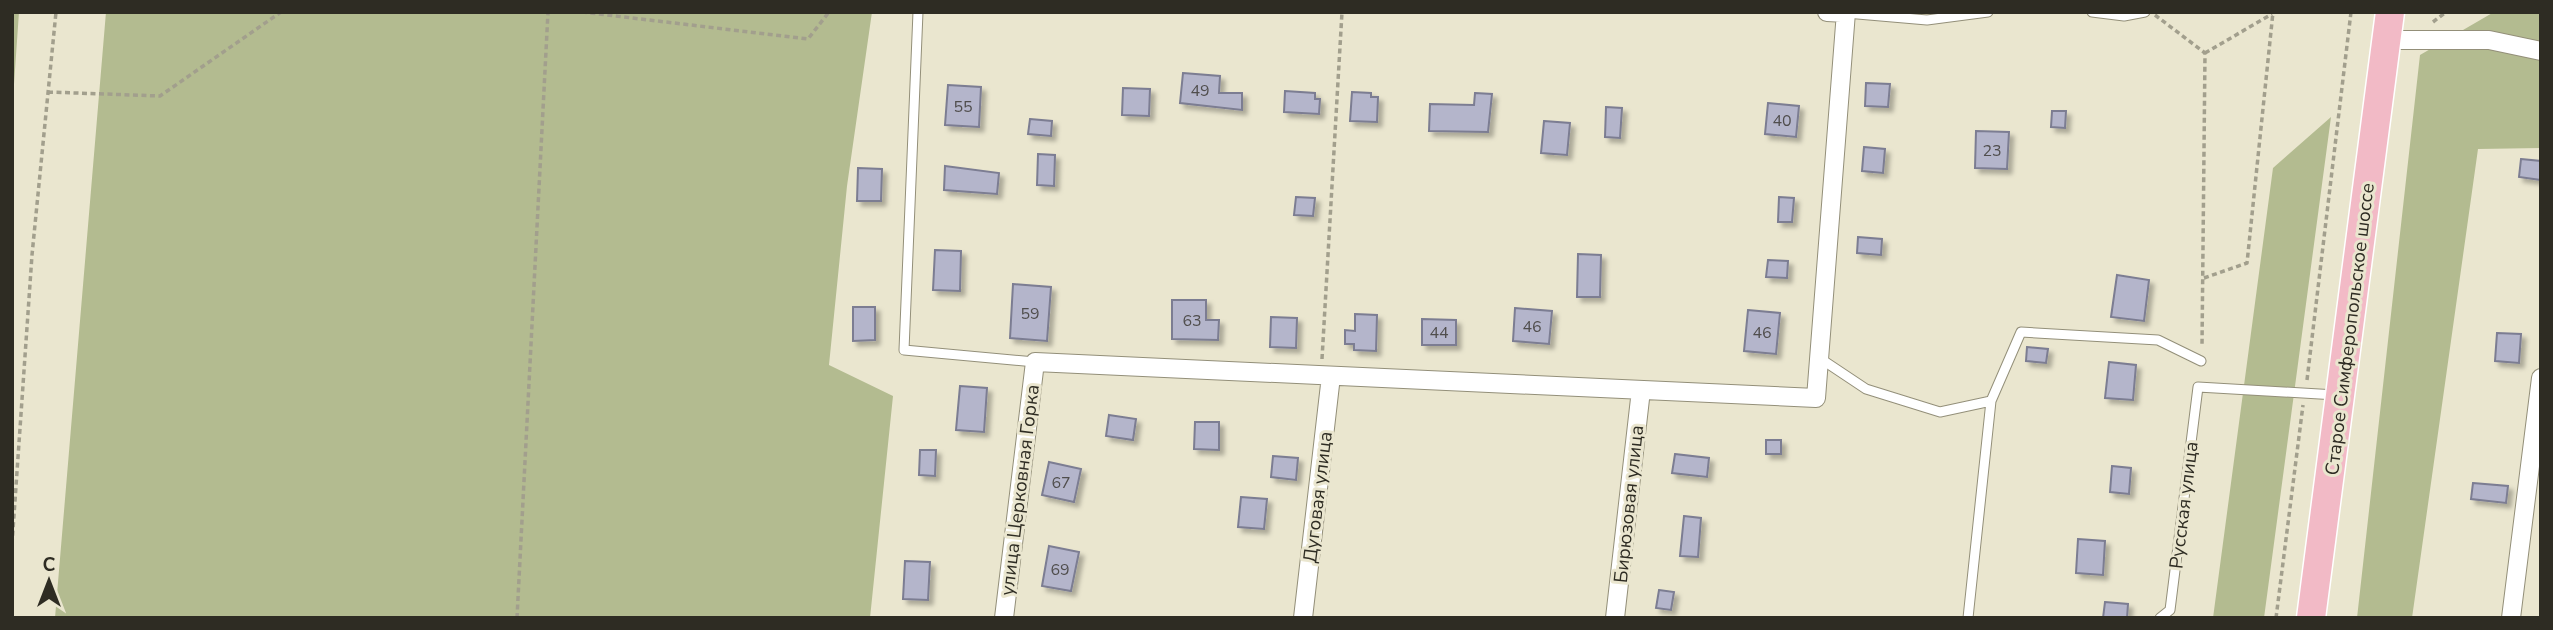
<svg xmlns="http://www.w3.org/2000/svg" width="2553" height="630" font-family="'Nunito Sans',sans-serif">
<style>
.green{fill:#b3bb90}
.building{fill:#b4b5cb;stroke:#7c7d92;stroke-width:2;filter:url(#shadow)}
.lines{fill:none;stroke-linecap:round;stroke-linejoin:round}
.lane-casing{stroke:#938f79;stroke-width:11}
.street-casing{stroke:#938f79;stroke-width:20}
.primary-casing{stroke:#fff;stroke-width:31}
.path{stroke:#a29f8d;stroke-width:3.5;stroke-dasharray:5 3.5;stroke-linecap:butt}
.lane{stroke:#fff;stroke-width:9}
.street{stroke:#fff;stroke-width:18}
.primary{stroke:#f2bac6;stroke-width:28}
.labels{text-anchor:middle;stroke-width:6;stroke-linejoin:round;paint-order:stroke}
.number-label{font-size:16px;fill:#504e4d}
.street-label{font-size:19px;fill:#2e2c23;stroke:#eae6cf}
</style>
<defs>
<filter id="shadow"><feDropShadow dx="4.5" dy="4.5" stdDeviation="2" flood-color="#0004"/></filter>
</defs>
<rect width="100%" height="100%" fill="#eae6cf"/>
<!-- green -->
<path class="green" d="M12,12H19L12,113Z
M106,12H872L847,186L829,365L893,396L870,618H55Z
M2494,12H2541V148L2478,149L2412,618H2357L2420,55Z
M2331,117L2264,618H2213L2273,168Z"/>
<!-- building -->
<path class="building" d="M1183,73L1220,76L1219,93H1242V110L1180,103Z
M1866,83L1890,84L1888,107L1865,106Z
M948,85L981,87L979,127L945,125Z
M1123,88L1150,89L1149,116L1122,115Z
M1285,91L1315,93V99H1320L1319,114L1284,112Z
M1352,92L1371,93V97H1378L1377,122L1350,121Z
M1475,93L1492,94L1488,132L1429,131L1430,104L1474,105Z
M1768,103L1799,106L1796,137L1765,134Z
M1606,107L1622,108L1620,138L1605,137Z
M2052,111H2066L2065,128L2051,127Z
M1030,119L1052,121L1051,136L1028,134Z
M1544,121L1570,123L1567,155L1541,153Z
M1976,131L2009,132L2007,169L1975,168Z
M1864,147L1885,149L1883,173L1862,171Z
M1038,154L1055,155L1054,186L1037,185Z
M2521,159L2541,161V180L2519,177Z
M945,166L999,173L997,194L944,190Z
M858,168L882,169L881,201H857Z
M1296,197L1315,198L1313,216L1294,215Z
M1779,197L1794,198L1792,222H1778Z
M1858,237L1882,239L1881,255L1857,253Z
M935,250L961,251L960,291L933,290Z
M1578,254L1601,255L1600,297H1577Z
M1768,260L1788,261L1787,278L1766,277Z
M2117,275L2149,280L2144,321L2111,317Z
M1013,284L1051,287L1047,341L1010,338Z
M1172,300H1206V320H1219L1218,340L1172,339Z
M853,307H875V340L853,341Z
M1515,308L1552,311L1549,344L1513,341Z
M1748,310L1780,313L1776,354L1744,351Z
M1355,314L1377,315L1376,351L1354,350V344H1345V330L1355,331Z
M1271,317L1297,318L1296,348L1270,347Z
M1422,319L1456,320V345H1422Z
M2497,333L2521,334L2519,363L2495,361Z
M2027,347L2048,349L2046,363L2026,361Z
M2109,362L2136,365L2133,400L2105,398Z
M960,386L987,388L984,432L956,430Z
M1109,415L1136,419L1133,440L1106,436Z
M1195,422H1219V450L1194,449Z
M1766,440H1781V454H1766Z
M920,450H936L935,476L919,475Z
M1675,454L1709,458L1707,477L1672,473Z
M1273,456L1298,458L1296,480L1271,477Z
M1049,462L1081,469L1074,502L1042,495Z
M2112,466L2131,468L2129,494L2110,492Z
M2473,483L2508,486L2506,503L2471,499Z
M1241,497L1267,499L1264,529L1238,527Z
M1684,516L1701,518L1698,557L1680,556Z
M2078,539L2105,541L2103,575L2076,573Z
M1049,546L1079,552L1071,591L1042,586Z
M905,561L930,562L928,600L903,599Z
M1659,590L1674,592L1671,610L1656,608Z
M2105,602L2128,604L2127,618H2103Z"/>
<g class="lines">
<defs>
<path id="lane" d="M918,12L904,350L1035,362
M2092,12L2124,16L2145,12
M1846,13L1927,20L1988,12
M1821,359L1866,389L1940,412L1991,401L2021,332L2158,340L2201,361
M1968,618L1991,401
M2160,618L2170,610L2198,387L2336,395"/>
<path id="street" d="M1827,12L1846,13
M2386,40H2489L2541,51
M1004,618L1035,362L1816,398L1846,12
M1303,618L1331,376
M1615,618L1641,390
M2511,618L2541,378"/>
<path id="primary" d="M2311,618L2390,12"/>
</defs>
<!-- lane casing -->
<use href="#lane" class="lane-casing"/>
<!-- street casing -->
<use href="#street" class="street-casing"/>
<!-- primary casing -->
<use href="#primary" class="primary-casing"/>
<!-- path -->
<path class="path" d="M582,12L808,39L829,12
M2155,15L2205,53L2202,346
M2433,22L2446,12
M2205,53L2272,14
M48,92L160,96L281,12
M2204,278L2247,263L2273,12
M1322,359L1342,12
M2307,380L2351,12
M12,544L32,255L56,12
M517,618L548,12
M2276,618L2303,405"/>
<!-- lane -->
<use href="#lane" class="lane"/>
<!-- street -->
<use href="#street" class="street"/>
<!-- primary -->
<use href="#primary" class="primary"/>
</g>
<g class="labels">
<!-- number labels -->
<g class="number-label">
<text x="1200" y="96">49</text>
<text x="963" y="112">55</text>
<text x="1782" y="126">40</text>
<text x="1992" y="156">23</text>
<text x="1030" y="319">59</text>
<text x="1192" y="326">63</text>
<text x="1532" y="332">46</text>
<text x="1439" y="338">44</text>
<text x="1762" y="338">46</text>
<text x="1061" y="488">67</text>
<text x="1060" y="575">69</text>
</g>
<!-- street labels -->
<g class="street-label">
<text transform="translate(2349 329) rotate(-83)" y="7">Старое Симферопольское шоссе</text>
<text transform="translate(1019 490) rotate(-83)" y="7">улица Церковная Горка</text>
<text transform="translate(1317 497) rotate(-83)" y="7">Дуговая улица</text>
<text transform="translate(1628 504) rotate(-84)" y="7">Бирюзовая улица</text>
<text transform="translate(2183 505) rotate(-83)" y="7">Русская улица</text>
</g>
</g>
<!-- border -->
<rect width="2553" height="630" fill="none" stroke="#2e2c23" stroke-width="28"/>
<!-- north arrow -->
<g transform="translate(49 581)" stroke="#eae6cf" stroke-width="5" paint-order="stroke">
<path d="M0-5L12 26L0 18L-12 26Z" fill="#2e2c23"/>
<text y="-10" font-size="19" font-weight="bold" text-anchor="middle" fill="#2e2c23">С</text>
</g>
</svg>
